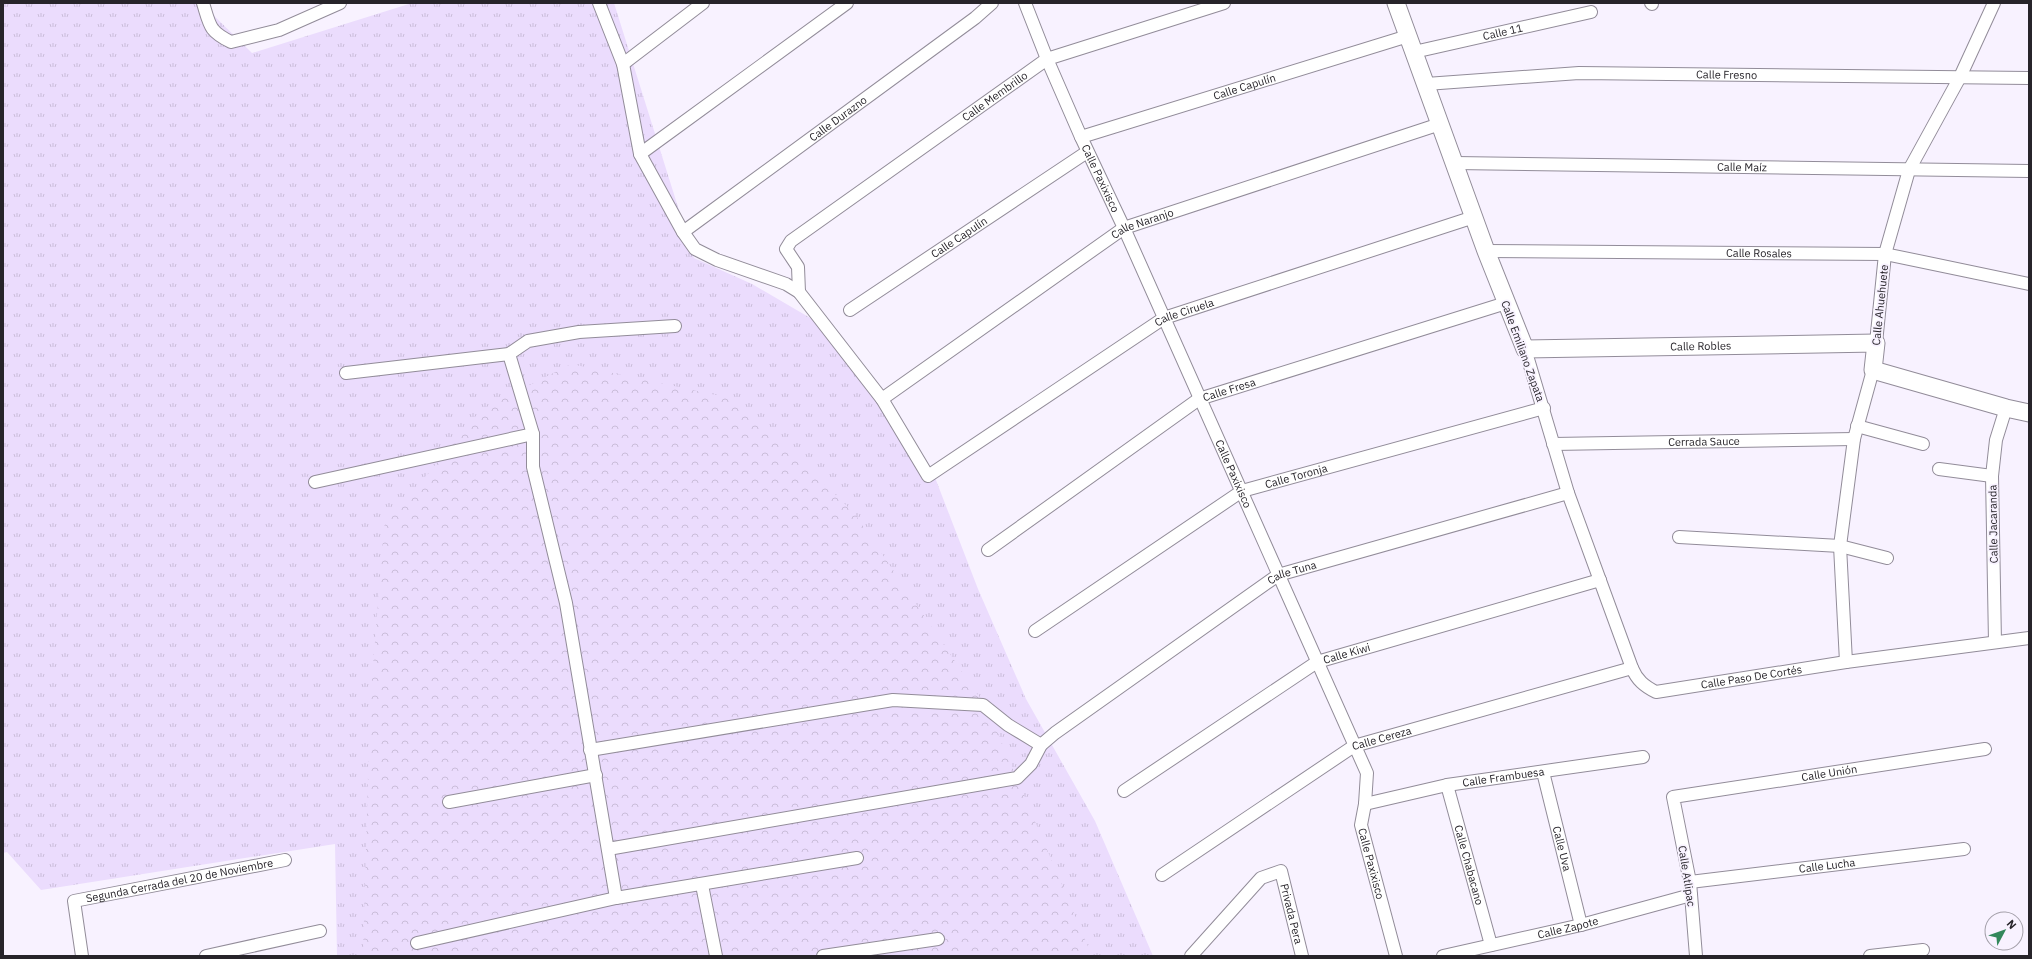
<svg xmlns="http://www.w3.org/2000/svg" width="2032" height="959" font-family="'IBM Plex Sans',sans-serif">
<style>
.grass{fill:url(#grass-tufts)}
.forest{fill:url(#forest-crowns)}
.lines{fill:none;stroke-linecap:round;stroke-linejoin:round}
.street-casing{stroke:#928c99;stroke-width:14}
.secondary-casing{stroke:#928c99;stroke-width:19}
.street{stroke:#fff;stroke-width:12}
.secondary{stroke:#fff;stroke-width:17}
.labels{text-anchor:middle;stroke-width:3.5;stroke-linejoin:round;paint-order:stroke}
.street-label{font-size:11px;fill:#27242a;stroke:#f8f2ff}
</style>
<defs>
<pattern id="grass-tufts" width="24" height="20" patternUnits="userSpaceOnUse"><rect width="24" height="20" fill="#ebdcfd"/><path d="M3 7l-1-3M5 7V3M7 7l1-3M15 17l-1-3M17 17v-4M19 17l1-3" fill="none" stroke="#cabdd9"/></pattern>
<pattern id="forest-crowns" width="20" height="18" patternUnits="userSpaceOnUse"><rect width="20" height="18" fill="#ebdcfd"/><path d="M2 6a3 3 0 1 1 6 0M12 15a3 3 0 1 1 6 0" fill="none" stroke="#cabdd9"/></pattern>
</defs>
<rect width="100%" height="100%" fill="#f8f2ff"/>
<!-- grass -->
<path class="grass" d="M3,3H201L252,53L412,3H614L694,258L752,284L812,319L890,409L934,475L978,589L1026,699L1095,821L1153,956H337L335,844L41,890L7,852L3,853Z"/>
<!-- forest -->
<path class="forest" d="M571,364L739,400L855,514L988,710L1092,956H363L370,705L384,526L481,410Z"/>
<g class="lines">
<defs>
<g id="street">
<path d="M203,3C210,26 209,31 231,42L279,30L340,3"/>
<path id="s1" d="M599,3L623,64L640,154L683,232L695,249L717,260L786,284L799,292L882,399L928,476L1164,318L1474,217"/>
<path id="s2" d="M1025,3L1047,59L1081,137L1124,228L1367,773L1365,804L1361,825L1396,956"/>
<path d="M1651,3L1652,4"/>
<path id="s3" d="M1414,52L1591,12"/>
<path d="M623,64L703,3"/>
<path id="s4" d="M1426,84L1579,73L2029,78"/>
<path id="s5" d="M1081,137L1408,36"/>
<path d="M640,154L847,3"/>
<path id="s6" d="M1455,163L2029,171"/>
<path id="s7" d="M683,232L975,18L992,3"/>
<path id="s8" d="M1486,251L1885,254L2029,284"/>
<path id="s9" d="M799,292L798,267L786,249L791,241L1047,59L1224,3"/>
<path id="s10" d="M850,310L1087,152"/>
<path d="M1876,343L1885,254L1909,170L1960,77L1994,3"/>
<path id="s11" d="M1525,349L1568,493L1632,668C1637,680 1644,686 1656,692L1846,662L2029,638"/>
<path d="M509,354L533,434V467L566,603L616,898"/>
<path d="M346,373L509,354L528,341L579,332L675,326"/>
<path id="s12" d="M882,399L1124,228L1440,124"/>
<path d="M1857,426L1923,444"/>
<path id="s13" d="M1553,444L1854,439"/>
<path d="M1939,469L1992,476"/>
<path d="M315,482L533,434"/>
<path d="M1679,537L1840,546L1887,558"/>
<path id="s14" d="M988,550L1199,399L1506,303"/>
<path id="s15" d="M1035,631L1242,491L1544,408"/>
<path d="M1995,642L1992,476L1996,440L2006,408"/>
<path d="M1846,662L1840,546L1854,439L1873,370"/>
<path d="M590,750L893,700L983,705L1008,725L1041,745"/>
<path id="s16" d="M1543,772L1581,925"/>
<path id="s17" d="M1447,785L1491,945"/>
<path id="s18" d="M1124,791L1317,662L1600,580"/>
<path d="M449,802L596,775"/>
<path id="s19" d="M1365,804L1447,785L1643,757"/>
<path id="s20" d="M608,849L1017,778L1031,764L1041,745L1055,733L1278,575L1568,493"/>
<path id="s21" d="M1162,875L1354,746L1632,668"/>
<path id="s22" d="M1690,882L1964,849"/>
<path d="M702,885L716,956"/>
<path d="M417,943L616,898L857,858"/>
<path id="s23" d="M82,956L74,901L285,860"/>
<path d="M206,956L320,931"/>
<path d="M823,956L938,939"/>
<path id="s24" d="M1191,956L1261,878L1281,871L1302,956"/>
<path id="s25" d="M1443,956L1581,925L1691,895"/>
<path id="s26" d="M1696,956L1690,882L1673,797L1985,749"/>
<path d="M1870,956L1923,950"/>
</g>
<g id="secondary">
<path id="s27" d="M1396,3L1486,251L1525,349L1876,343L1873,370L2006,408L2029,413"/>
</g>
</defs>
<!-- street casing -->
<use href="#street" class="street-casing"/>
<!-- secondary casing -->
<use href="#secondary" class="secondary-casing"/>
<!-- street -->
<use href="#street" class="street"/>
<!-- secondary -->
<use href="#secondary" class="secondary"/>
</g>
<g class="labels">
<!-- street labels -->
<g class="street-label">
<text dy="4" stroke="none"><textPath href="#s3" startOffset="91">Calle 11</textPath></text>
<text dy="4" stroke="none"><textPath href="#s4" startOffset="301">Calle Fresno</textPath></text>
<text dy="4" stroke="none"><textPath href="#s5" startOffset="171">Calle Capulín</textPath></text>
<text dy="4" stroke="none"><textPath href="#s9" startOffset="306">Calle Membrillo</textPath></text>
<text dy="4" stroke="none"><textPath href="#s7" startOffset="192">Calle Durazno</textPath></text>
<text dy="4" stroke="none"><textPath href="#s6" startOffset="287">Calle Maíz</textPath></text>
<text dy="4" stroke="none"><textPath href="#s2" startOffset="191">Calle Paxixisco</textPath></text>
<text dy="4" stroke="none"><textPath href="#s12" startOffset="315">Calle Naranjo</textPath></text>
<text dy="4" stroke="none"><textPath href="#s10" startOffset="131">Calle Capulín</textPath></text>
<text dy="4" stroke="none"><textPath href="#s8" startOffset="273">Calle Rosales</textPath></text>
<text transform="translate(1880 305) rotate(-84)" y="4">Calle Ahuehuete</text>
<text dy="4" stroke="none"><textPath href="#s1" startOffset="910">Calle Ciruela</textPath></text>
<text dy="4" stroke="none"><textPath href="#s27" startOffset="545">Calle Robles</textPath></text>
<text transform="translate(1523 351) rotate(70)" y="4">Calle Emiliano Zapata</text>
<text dy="4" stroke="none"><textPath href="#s14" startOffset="291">Calle Fresa</textPath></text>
<text dy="4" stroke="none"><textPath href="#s13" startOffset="151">Cerrada Sauce</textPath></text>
<text dy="4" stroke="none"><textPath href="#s2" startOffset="515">Calle Paxixisco</textPath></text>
<text dy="4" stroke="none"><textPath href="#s15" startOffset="306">Calle Toronja</textPath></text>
<text transform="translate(1993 524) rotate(-91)" y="4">Calle Jacaranda</text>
<text dy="4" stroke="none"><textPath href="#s20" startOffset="762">Calle Tuna</textPath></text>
<text dy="4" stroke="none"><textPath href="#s18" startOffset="263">Calle Kiwi</textPath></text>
<text dy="4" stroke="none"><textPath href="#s11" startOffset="468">Calle Paso De Cortés</textPath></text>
<text dy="4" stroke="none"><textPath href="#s21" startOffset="260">Calle Cereza</textPath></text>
<text dy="4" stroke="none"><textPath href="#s26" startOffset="319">Calle Unión</textPath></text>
<text dy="4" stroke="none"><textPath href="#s19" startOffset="141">Calle Frambuesa</textPath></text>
<text dy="4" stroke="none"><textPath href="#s16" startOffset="79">Calle Uva</textPath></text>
<text dy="4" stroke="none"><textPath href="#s2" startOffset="935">Calle Paxixisco</textPath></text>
<text dy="4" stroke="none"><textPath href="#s17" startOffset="83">Calle Chabacano</textPath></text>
<text dy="4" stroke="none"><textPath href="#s22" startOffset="138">Calle Lucha</textPath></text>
<text transform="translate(1687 876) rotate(81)" y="4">Calle Atlipac</text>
<text dy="4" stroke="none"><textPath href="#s23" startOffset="163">Segunda Cerrada del 20 de Noviembre</textPath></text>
<text dy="4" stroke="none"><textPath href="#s24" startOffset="170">Privada Pera</textPath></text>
<text dy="4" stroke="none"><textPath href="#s25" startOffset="128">Calle Zapote</textPath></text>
</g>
</g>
<!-- border -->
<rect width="2032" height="959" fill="none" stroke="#27242a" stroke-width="8"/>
<!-- north arrow -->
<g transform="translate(2004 931) rotate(49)"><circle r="19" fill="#f8f2ff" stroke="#a4a0aa"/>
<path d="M0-3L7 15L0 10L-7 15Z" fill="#33885b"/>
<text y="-6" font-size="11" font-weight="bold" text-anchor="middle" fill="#27242a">N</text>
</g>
</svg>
